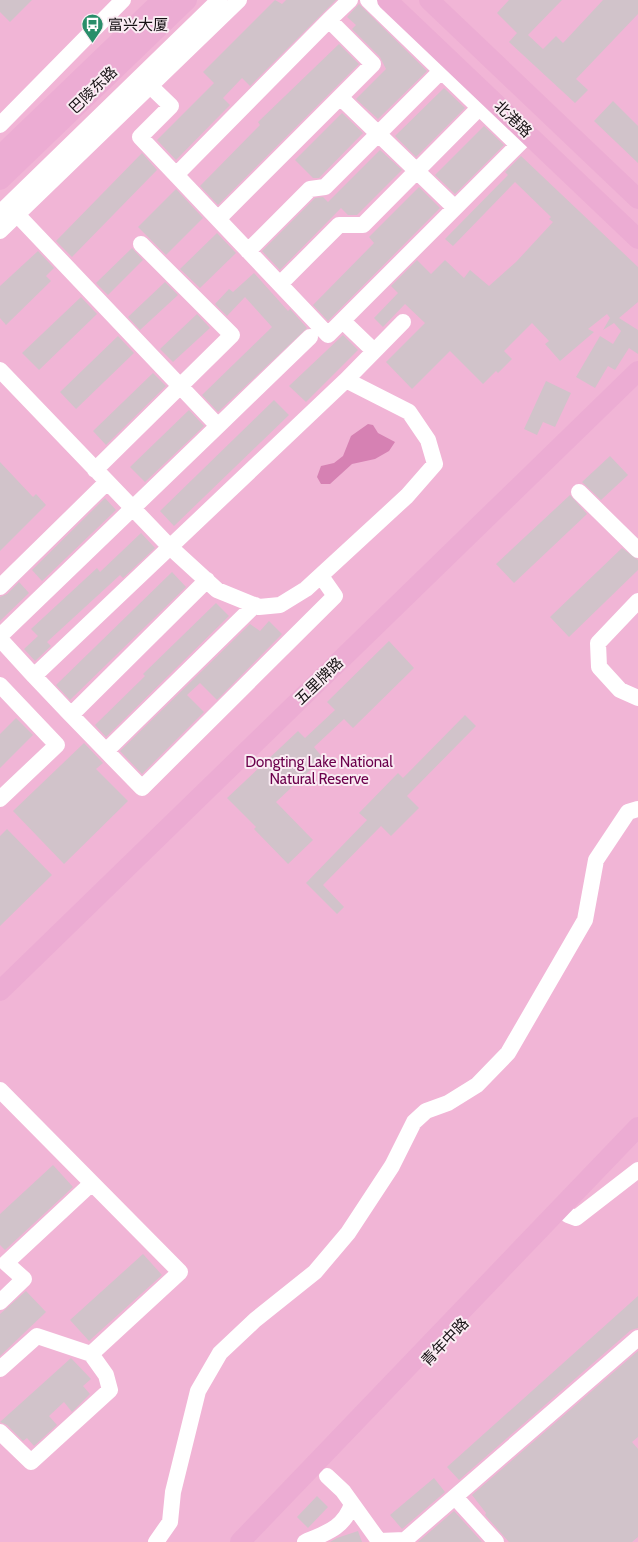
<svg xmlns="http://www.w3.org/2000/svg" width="638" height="1542" font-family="Cabin,'Noto Sans SC',sans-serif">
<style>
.green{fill:#f1b5d6}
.water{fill:#d681b3}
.building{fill:#d1c3ca}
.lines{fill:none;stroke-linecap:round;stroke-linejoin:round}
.minor{stroke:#fff;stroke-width:16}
.major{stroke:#ecacd3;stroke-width:20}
.labels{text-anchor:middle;stroke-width:4;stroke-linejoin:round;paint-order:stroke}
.poi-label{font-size:15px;fill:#141012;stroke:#faecf3;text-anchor:start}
.street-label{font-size:15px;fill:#141012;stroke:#faecf3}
.park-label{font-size:15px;fill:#6b004c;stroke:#faecf3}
</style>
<rect width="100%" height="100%" fill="#eddfe6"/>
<!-- green -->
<path class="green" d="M0,0H638V1542H0Z"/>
<!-- water -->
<path class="water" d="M368,424L373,425L378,433L395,442L389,451L375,459L352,464L330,484H321L317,477L321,466L334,463L343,456L351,436Z"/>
<!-- building -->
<path class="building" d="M0,0H32L10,22L0,12Z
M275,0L282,4L286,0H336L250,86L242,78L223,98L230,105L176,160L157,140L214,83L203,72Z
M509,0H562L528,35L543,49L556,36L563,43L603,0H638V14L576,79L588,90L575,103L509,42L517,33L497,13Z
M359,4L427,71L378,119L356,99L386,69L380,57L352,29L356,25L347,17Z
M339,44L359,64L218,205L200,186L260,125L258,122Z
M444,88L465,108L416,157L395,136Z
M613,101L638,126V163L594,121Z
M342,113L363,133L319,178H313L295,160Z
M484,126L504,145L455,194L435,175Z
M380,150L402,170L357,215H348L341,208L280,270L262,251L315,198L323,197L328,202Z
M142,153L157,170L72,257L56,241Z
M521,156L638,267V302L619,318L638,330V354L629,348L615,370L608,366L595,388L576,377L600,336L613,344L621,331L614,323L603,330L610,318L607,314L588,329L594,332L560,361L545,344L549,341L532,323L504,351L512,359L498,373L496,371L483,384L450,351L412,389L386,362L425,323L405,304L383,327L374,318L398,293L391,286L417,260L431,274L445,260L464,278L470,270L489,286L516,262L553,222L549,219L551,217L515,182L453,246L445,239L508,175L505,172Z
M419,187L440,208L328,321L313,305L374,243L369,237Z
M176,189L203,218L166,255L138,227Z
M217,233L236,253L200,288L180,269Z
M132,248L143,260L108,295L96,283Z
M38,251L54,268L46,276L51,281L6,325L0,318V286Z
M254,273L288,311L290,309L307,328L218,412L202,395L272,327L245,297L227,316L215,304L229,289L233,292Z
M165,282L178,295L140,330L128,317Z
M81,297L97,314L39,370L22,353Z
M197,314L210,328L173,362L160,349Z
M343,335L358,350L306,402L289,386Z
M118,336L134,353L76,409L60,392Z
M153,373L166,386L106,445L93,431Z
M546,381L571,393L555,427L543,422L537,435L524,429Z
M274,400L289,415L174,526L160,511Z
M189,410L204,426L145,482L130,467Z
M610,456L628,475L601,500L582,482Z
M0,462L33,497L36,494L46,505L0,551Z
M570,495L587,514L514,583L496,564Z
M105,498L116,510L42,581L32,570Z
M141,533L155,548L123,578L120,575L47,642L51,646L35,661L24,649L38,636L31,629L97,568L100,572Z
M622,548L638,560V570L569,637L550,617Z
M172,572L186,587L70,700L56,685Z
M19,582L29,593L0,621V597L7,594Z
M216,603L229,616L106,737L95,725L145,676L143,674Z
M269,621L282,634L217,700L200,683L187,695L204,712L142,774L120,751L250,624L260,631Z
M389,641L414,668L353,728L344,719L314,747L323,758L276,802L313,840L288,864L254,829L256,827L227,798L298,731L305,738L335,710L327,702Z
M465,715L476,726L407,796L419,808L391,836L381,826L323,885L344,907L337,914L306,883L367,820L359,813L398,773L403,778Z
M16,718L33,735L0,768V734Z
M84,743L103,763L96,769L128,801L64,864L13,811Z
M7,829L52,875L0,926V836Z
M53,1165L73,1187L5,1250L0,1245V1214Z
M143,1254L162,1275L89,1341L70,1320Z
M26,1291L46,1312L0,1356V1314Z
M638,1296V1328L631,1330L459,1480L447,1467Z
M638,1351V1437L632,1442L638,1449V1537L632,1542H509L485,1515L486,1513L472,1495Z
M71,1358L91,1379L83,1386L90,1394L72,1412L64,1402L49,1416L57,1425L34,1446L27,1438L23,1441L7,1425L0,1422Z
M434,1478L445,1492L402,1529L390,1515Z
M317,1496L328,1507L308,1528L297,1517Z
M454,1511L482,1542H418Z
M358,1531L362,1542H330L337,1538Z"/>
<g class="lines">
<!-- minor -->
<path class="minor" d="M368,0L518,145
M329,20L350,0
M141,77L171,106L140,137L328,335L529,134
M0,125L123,0
M176,175L329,20L373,64L340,97
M8,205L218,426L310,337
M0,213L219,0
M218,219L340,97L455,208
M0,231L239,0
M248,251L310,189L325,187L441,71
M280,284L339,225H363L479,108
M348,326L374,351
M0,370L170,547L217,590L259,607L280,605L306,589L407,496L435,464L428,440L409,412L346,380L34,676L0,639
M346,380L403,322
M95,470L232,335L141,244
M579,492L638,550
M0,587L107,482
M638,601L598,643L599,667L620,690L638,698
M0,636L218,426
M34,676L71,715L207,580
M0,685L57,745L0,799
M71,715L106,751L255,605
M106,751L142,788L335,596L321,576
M0,1090L180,1272L91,1354L106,1375L110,1390L31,1462L0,1432
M568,1215L576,1218L638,1170
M0,1302L24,1279L6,1263L92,1183
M0,1369L37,1336L91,1354
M327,1476L343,1491L379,1541L405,1540L638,1338
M455,1497L496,1542
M156,1542L170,1522L173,1492L198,1391L220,1353L255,1320L315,1272L348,1233L392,1166L414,1122L426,1111L448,1103L477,1085L508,1053L585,920L596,860L628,812L638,809
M305,1542C326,1533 344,1528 352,1504"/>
<!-- major -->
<path class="major" d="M387,0L638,239
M429,0L638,199
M0,156L162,0
M0,180L187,0
M0,991L638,371
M240,1542L638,1127"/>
</g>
<!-- icons -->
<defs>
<symbol id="bus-pin" viewBox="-11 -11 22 30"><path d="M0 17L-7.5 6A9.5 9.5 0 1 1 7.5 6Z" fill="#298e6a" stroke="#faecf3"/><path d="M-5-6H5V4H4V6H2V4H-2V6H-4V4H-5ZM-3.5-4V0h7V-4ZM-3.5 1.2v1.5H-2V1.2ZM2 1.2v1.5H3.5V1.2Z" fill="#fff"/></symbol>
</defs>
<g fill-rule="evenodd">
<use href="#bus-pin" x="80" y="12" width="25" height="34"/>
</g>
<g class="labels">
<!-- poi labels -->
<g class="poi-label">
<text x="108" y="30">富兴大厦</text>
</g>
<!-- street labels -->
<g class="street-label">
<text transform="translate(93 90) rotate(-44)" y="5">巴陵东路</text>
<text transform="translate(513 119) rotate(44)" y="5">北港路</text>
<text transform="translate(319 681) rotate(-44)" y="5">五里牌路</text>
<text transform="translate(445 1342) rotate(-46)" y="5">青年中路</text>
</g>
<!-- park labels -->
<g class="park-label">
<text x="319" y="767">Dongting Lake National<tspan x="319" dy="17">Natural Reserve</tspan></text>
</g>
</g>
</svg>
